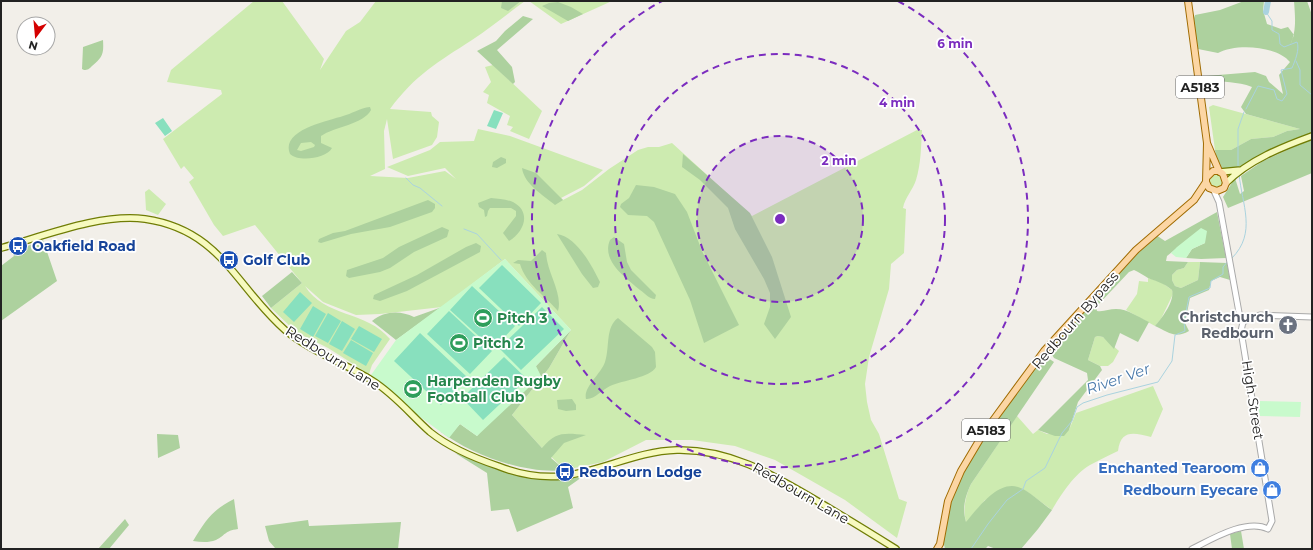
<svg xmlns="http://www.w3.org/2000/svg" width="1313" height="550" font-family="Montserrat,sans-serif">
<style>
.grass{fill:#cdebb0}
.forest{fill:#add19e;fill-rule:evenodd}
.park{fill:#c8facc}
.pitch{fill:#88e0be}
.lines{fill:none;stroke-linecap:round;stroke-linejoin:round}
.stream{stroke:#aad3df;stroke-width:1}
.river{stroke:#aad3df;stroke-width:6}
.tertiary-casing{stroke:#a9a9a9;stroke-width:7}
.secondary-casing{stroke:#707d05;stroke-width:8}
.primary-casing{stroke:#a06b00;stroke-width:8}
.tertiary{stroke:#fff;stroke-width:5}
.secondary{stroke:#f7fabf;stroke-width:5.5}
.primary{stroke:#fcd6a4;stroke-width:6}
.ring{fill:none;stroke:#7b2cbf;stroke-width:2;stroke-dasharray:7 5}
.labels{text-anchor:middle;stroke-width:3.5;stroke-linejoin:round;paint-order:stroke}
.shield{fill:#fff;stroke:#646464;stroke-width:1}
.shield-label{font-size:13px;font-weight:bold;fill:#222}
.transit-label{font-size:14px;font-weight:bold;fill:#164399;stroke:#fff;text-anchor:start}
.worship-label{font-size:14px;font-weight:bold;fill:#5b616d;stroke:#fff;text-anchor:end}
.leisure-label{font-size:14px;font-weight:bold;fill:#27864d;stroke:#fff;text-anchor:start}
.street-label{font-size:14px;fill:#222;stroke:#fff}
.shop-label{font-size:14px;font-weight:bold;fill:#366cbe;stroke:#fff;text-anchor:end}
.water-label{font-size:15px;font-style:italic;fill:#4a7aab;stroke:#fff}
.centre{fill:#7b2cbf;stroke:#fff;stroke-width:2}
.ring-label{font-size:12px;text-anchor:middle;font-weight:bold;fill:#7b2cbf;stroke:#fff;stroke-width:3.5;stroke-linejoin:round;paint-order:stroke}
</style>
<rect width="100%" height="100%" fill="#f2efe9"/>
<!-- grass -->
<path class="grass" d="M254,1H282L324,59L320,70L346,31L360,22L376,1H525C507,14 490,28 472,40C438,62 415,75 390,109L431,112L432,116L439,122L437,137L432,145L393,159L387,119L384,131L385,169L370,176L408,178L445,171L456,179L445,168L408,176L387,167L430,150L440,142L474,141L478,129L510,136L603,170L584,186L561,198L563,200L582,190L609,169L638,150L648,147H659L672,143L752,216L917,130H922C921,147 921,164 916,180C913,190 905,197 903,208L906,209L904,253L891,264L889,289L869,357L865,384L867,402L871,420L879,434L899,499L907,502L897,538L845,500L775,460L735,446L692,440H646L603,462L565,470L542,448L512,415L549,368L571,330L505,259L442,307L380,314L356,315L323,302L305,286C324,317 367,311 390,339L372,365L369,374L328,348L296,332L271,308L302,283L255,225L223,236L214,225L189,182L194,178L184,166L181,169L163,139L222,94L221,90L167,82L171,70Z
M529,1H612L561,24Z
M493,65L542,111L529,139L510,131L513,127L507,125L510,116L487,103L489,95L483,92L491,82L485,67Z
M1213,105L1300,129L1287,131L1273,137L1251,139L1231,150H1215L1209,107Z
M1209 181a7 7 0 1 1 14 0a7 7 0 1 1-14 0Z
M149,189L166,204L158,215L146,210L145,192Z
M1188,262H1200L1198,280L1181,288L1175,286L1172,280V275L1177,270L1184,268Z
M1148,278L1161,282L1172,290L1173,294L1161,319L1155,326L1126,310L1137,294L1139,281L1148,282Z
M1098,336L1103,337L1119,351L1113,362L1108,366H1100L1088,360L1095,337Z
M1153,386L1163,409L1151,437C1134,433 1121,429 1118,451C1108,456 1099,460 1090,465C1075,473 1060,496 1052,510L1026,491L985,500L966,523C963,508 965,497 971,484L1017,416L1033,434L1038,430L1047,434L1069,430L1076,413Z"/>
<!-- forest -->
<path class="forest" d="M502,1H521L508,11L501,8Z
M1244,1H1264L1263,10L1267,24L1281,29L1288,27L1294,35L1290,45C1297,31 1295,16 1294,1H1307L1312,15V133C1299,138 1287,143 1275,149C1257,157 1239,173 1218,167L1215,150H1231L1251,139L1273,137L1287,131L1300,129L1246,114L1241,107L1252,87C1237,81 1223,83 1210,79L1207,81L1202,78L1206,76L1255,72L1266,76L1269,82L1283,94L1279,75L1290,62C1277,46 1236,43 1218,53L1198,49L1193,21L1195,15L1220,10Z
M558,2L571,7L583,14L568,21L542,6L549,3Z
M523,16L533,19L497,50L512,67L515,82L513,84L477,51L496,41L505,31Z
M103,40C104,55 102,57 92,66C89,69 88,70 84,70L82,69L83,47Z
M370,107L371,110C364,124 334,127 321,136V143L332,148C326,159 298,162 290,154C280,130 328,121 343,116C351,114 360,108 370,107ZM311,142L315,145L314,147L301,151L297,150L301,143Z
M1312,139V173L1228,208L1223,197L1235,178L1240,194L1244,191L1241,176L1263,161Z
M683,154L750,213L772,257L791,317L775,339L764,324L770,307V293L764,279L735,229L728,208L700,180L682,167Z
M501,157L506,159V163L497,168L492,167L493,162Z
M522,168L536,173L563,200L555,205C543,195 524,184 522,168Z
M636,185L654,187L675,194L687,212L702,251L739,325L704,343L690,300L654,222L647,216L628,215L620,207L621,204L629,198Z
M491,198C498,199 506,199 513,202C532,212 524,232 509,241L503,233L516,216V211L511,208H490L488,211L487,216L485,217L484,210L479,207L478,203Z
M428,200L435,204V208L432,212L390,227L351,234L321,243L318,242L319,239L333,233L345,231Z
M1217,212L1226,258L1201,259L1186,258L1192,249L1205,243L1192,236L1167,256L1166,261L1188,262L1184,268L1177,270L1172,275V280L1175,286L1181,288L1198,280L1200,262L1227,263L1230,280L1220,277L1211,281L1209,290L1190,298L1185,323L1189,331C1175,339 1168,332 1155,326C1162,318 1175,301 1172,290C1164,283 1158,282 1148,278C1143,275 1139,272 1134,270L1129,272L1096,307L1097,311C1104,312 1109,309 1116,309C1128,309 1138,317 1149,322L1138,342L1120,333L1114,349L1103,337L1098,336L1095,337L1088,360L1100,366L1102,370L1078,402L1069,430L1064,436H1055L1038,430L1088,380L1087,373L1054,358L1051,353C1053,344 1061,337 1066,330C1093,296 1124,265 1156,235L1165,241Z
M442,227L449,230L447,237L414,252L390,268L380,272L349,278L346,276L347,270L383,258L399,247Z
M557,234C577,237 592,266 600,282L598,287L593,288L582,274Z
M614,237L624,244L627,262L631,270L656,295L655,299C649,299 645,293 640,290C626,278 601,261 610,240Z
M43,240L57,281L1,321V266L14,256L12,252Z
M476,243L481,246L480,252L407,291L380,301L373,299L374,295L417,275L466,247Z
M542,250L546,253C547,273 563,293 558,311C545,296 526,284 520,264L513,263L518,260L531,261Z
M292,272L302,283L271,308L262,296Z
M442,307L396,340L372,321C384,311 400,310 414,317Z
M618,318L652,347L655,352L656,367C650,378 623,380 610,386C603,389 594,400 586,399C583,387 601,374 605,362C610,348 605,327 618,318Z
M571,330L549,368L512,415L542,448C556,431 565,433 586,435L564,443L551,458L565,470C527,475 472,455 441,432L452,433L460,424L477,436L536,366Z
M1043,358H1048L1054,362L971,484C965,497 962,508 966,522C977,509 998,480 1018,487C1030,491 1041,503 1052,510L1038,529L1021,549H996L988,546L985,549H945C942,539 945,529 947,519C960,459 1006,406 1043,358Z
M572,399L576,405V410L566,411L558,409L557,400Z
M157,434L178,435L180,448L158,458Z
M455,453L501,469L573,477L585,475L568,487L573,508L517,532L509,509L491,511L487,473Z
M234,499L238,529C224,531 226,535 216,540C208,543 201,542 193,541C206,520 212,510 234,499Z
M125,519L129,525L109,549H98Z
M308,520L309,526L401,522L398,549H279L275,548L269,541L265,526Z
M1241,531L1244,549H1232L1230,534Z"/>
<!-- park -->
<path class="park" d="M1201,228L1207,231L1205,243L1192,249L1186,258L1176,257L1171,253L1177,247Z
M505,259L571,330L536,366L541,376L477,436L460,424L449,438L412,411L371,375L396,340Z
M1257,401L1301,402L1300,417L1260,416Z"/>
<!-- pitch -->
<path class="pitch" d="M494,110L503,113L496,129L487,126Z
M163,118L172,131L165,136L155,123Z
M502,265L541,303L519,326L479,288Z
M472,286L515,326L493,349L450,310Z
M300,292L312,303L294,322L283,312Z
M313,306L326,314L313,337L300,329Z
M542,307L564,329L521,370L499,348Z
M449,311L492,351L470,374L427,334Z
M328,313L341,321L328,343L315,336Z
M342,321L355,329L342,351L329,344Z
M359,326L382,339L374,352L351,339Z
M420,333L467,377L441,405L394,361Z
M351,340L373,353L366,366L343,353Z
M504,357L527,379L483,420L462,398Z"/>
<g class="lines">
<!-- stream -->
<path class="stream" d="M1296,61L1300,70V85L1312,95
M1246,109L1258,86L1274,90L1277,99L1282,101L1287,94L1281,70L1292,68C1295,61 1300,49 1297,42L1284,47L1280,44L1279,34L1272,30V21L1266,12
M1238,167V129L1244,112
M406,178L413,185L420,188L442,206
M464,229L477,234L501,260
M1232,258C1257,233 1242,205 1239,174
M971,549L988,524L1007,500L1023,489L1026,481L1045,468L1062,433L1072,421L1077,407L1083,403L1107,395L1158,382L1172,361L1175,335L1185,331L1184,322L1189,297L1210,288L1211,281L1223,274V267L1228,261"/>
<!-- river -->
<path class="river" d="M1266,12L1268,1"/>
<defs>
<path id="tertiary" d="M1214,191L1219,202L1240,318L1243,322
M1243,322L1260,315L1312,317
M1192,549C1212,539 1247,518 1268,529L1272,521L1241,331L1243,322"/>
<path id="secondary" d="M1220,172L1241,170
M1226,183C1249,160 1282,147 1312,136
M1,248C44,236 101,213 145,219C221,230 235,286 285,330C311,352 345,363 373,381C395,395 411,415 430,432C450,448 474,458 498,466C518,474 541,478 563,476C602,471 637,451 677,450C729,449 770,473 814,499C841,515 869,532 896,549"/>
<path id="primary" d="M1188,1L1207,143L1206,182L1209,188L1217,191L1224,188L1226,183L1223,174L1219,171H1213L1207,177
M1207,143L1219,171
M937,549L940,544L948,501L961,471L983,434L1044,351L1136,250L1194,200L1206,182"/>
</defs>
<!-- tertiary casing -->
<use href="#tertiary" class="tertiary-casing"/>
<!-- secondary casing -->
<use href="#secondary" class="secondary-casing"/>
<!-- primary casing -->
<use href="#primary" class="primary-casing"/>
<!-- tertiary -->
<use href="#tertiary" class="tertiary"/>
<!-- secondary -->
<use href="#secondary" class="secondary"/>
<!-- primary -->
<use href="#primary" class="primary"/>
</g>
<!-- distance rings -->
<circle cx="780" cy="219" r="83" fill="#7b2cbf" fill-opacity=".12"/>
<g class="ring">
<circle cx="780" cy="219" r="83"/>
<circle cx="780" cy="219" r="165"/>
<path d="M898 1A248 248 0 1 1 662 1"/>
</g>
<!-- icons -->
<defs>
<symbol id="bus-disc" viewBox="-11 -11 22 22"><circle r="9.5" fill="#1a4fb4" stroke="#fff"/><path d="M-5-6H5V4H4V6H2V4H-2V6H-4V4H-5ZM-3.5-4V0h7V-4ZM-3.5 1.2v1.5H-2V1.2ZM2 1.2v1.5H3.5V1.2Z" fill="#fff"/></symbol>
<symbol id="stadium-disc" viewBox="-11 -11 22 22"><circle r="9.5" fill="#2e9e5b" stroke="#fff"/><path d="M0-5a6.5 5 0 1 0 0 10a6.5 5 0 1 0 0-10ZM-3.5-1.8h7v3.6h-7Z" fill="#fff"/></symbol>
<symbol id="church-disc" viewBox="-11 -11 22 22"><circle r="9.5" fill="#6b7280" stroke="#fff"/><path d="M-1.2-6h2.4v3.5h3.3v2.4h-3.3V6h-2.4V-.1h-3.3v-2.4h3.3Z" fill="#fff"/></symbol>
<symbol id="shop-disc" viewBox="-11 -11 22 22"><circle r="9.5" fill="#3f7fe0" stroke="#fff"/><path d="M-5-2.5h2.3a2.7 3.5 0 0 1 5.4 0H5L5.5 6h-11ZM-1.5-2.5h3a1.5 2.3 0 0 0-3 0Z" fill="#fff"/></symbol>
</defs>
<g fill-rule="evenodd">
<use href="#bus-disc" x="7" y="235" width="22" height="22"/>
<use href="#bus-disc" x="218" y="249" width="22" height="22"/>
<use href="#stadium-disc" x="472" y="307" width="22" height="22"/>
<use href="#church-disc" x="1277" y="314" width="22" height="22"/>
<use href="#stadium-disc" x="448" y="332" width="22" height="22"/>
<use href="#stadium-disc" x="402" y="378" width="22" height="22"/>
<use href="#shop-disc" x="1249" y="457" width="22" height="22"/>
<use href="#bus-disc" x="554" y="461" width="22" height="22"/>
<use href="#shop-disc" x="1261" y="479" width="22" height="22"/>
</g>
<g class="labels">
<!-- shield labels -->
<g class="shield">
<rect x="1176" y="76" width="48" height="22" rx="3"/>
<rect x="962" y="419" width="48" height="22" rx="3"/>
</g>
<g class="shield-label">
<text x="1200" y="92">A5183</text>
<text x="986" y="435">A5183</text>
</g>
<!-- transit labels -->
<g class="transit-label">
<text x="32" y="251">Oakfield Road</text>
<text x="243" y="265">Golf Club</text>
<text x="579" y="477">Redbourn Lodge</text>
</g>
<!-- worship labels -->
<g class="worship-label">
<text x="1274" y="322">Christchurch<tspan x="1274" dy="16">Redbourn</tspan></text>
</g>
<!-- leisure labels -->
<g class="leisure-label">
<text x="497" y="323">Pitch 3</text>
<text x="473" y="348">Pitch 2</text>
<text x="427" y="386">Harpenden Rugby<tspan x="427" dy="16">Football Club</tspan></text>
</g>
<!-- street labels -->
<g class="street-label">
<text transform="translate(1075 320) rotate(-49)" y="5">Redbourn Bypass</text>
<text transform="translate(333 358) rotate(32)" y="5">Redbourn Lane</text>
<text transform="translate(1253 400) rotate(81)" y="5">High Street</text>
<text transform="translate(801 493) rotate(30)" y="5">Redbourn Lane</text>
</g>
<!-- shop labels -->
<g class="shop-label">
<text x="1246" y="473">Enchanted Tearoom</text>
<text x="1258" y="495">Redbourn Eyecare</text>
</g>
<!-- water labels -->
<g class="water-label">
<text transform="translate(1118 379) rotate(-19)" y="5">River Ver</text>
</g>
</g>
<circle cx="780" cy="219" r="6" class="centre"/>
<g class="ring-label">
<text x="955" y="48">6 min</text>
<text x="897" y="107">4 min</text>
<text x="839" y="165">2 min</text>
</g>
<!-- border -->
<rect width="1313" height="550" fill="none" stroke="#222222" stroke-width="4"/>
<!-- north arrow -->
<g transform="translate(36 36) rotate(196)"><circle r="19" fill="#ffffff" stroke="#a7a7a7"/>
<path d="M0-3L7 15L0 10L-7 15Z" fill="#d40000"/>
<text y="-6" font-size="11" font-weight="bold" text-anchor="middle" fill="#222222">N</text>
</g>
</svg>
